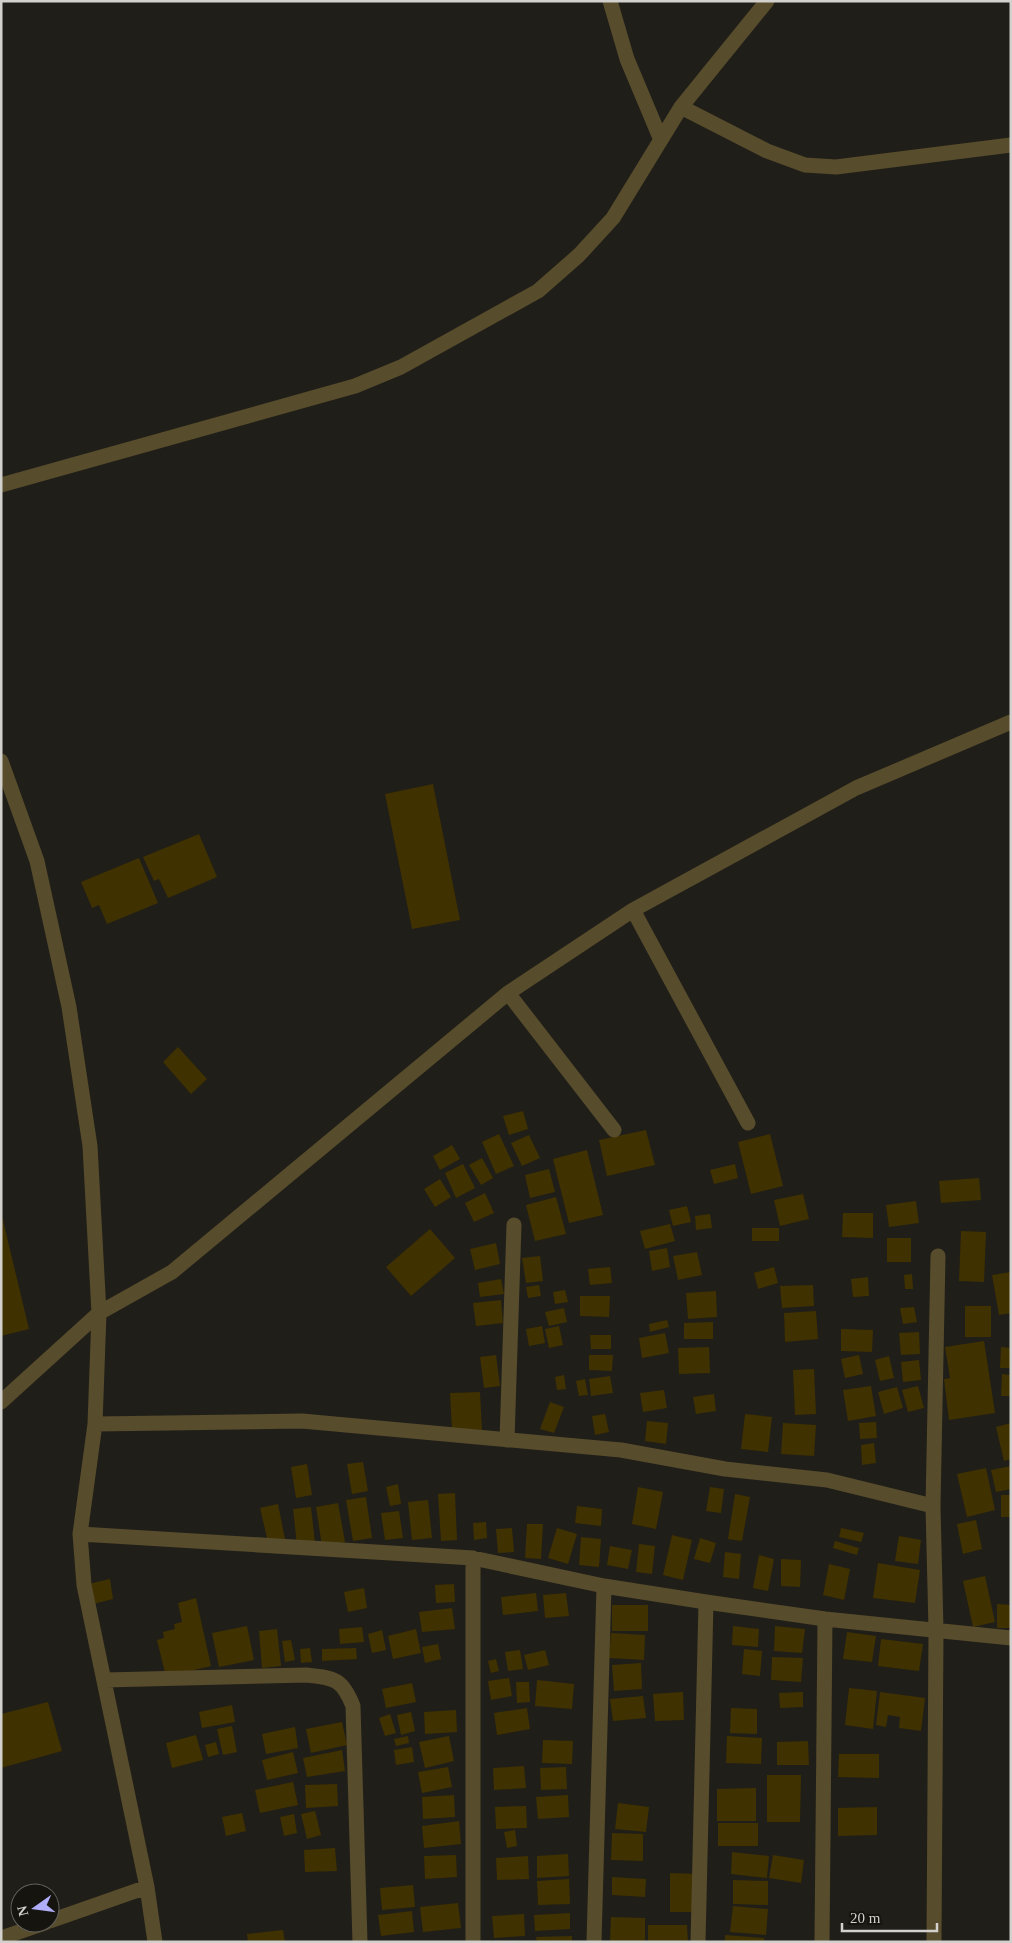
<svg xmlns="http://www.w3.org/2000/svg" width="1012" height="1943" font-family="'Times New Roman',serif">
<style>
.building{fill:#3f3100}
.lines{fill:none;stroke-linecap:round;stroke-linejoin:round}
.street{stroke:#574c2c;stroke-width:15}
</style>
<rect width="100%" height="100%" fill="#201e18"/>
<!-- building -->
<path class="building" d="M433,784L460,920L412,929L385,794Z
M199,834L217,877L168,898L159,879L154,881L143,857Z
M139,858L158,903L107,924L99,905L92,908L81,882Z
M178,1047L207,1079L191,1094L163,1062Z
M523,1111L528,1129L509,1135L503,1116Z
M646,1130L655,1165L607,1176L599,1140Z
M499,1134L514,1166L496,1174L482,1142Z
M770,1134L783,1186L751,1194L738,1142Z
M529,1135L540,1158L522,1166L511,1143Z
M452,1145L460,1159L440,1170L433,1156Z
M587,1150L603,1215L569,1223L553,1159Z
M482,1158L493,1178L481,1185L469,1165Z
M463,1164L475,1188L456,1198L445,1173Z
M735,1164L738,1178L714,1184L710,1170Z
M549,1169L555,1192L530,1198L525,1175Z
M979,1178L981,1200L941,1203L939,1181Z
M440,1179L451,1197L435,1207L424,1189Z
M485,1193L494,1213L474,1222L465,1203Z
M803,1194L809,1219L780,1226L774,1200Z
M556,1197L566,1234L535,1241L526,1205Z
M916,1201L919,1223L889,1227L886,1205Z
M687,1206L691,1222L673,1226L669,1210Z
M1,1212L29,1329L1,1336Z
M843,1213H873V1238L842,1237Z
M710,1214L712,1228L696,1230L695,1216Z
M670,1224L675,1241L645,1249L640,1231Z
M752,1228H779V1241H752Z
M430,1229L455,1258L411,1296L386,1267Z
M961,1231L986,1232L984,1282L959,1281Z
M887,1238H911V1262H887Z
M496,1243L500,1264L475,1270L470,1249Z
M667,1248L670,1267L652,1271L649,1251Z
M697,1252L702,1275L678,1280L673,1256Z
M540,1256L543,1281L526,1283L522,1258Z
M610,1267L612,1283L590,1285L588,1269Z
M774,1267L778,1283L758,1289L754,1273Z
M1011,1272V1313L999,1315L992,1275Z
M912,1274L913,1289H905L904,1275Z
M868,1277L869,1296L853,1297L851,1279Z
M501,1279L504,1294L480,1297L478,1283Z
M539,1285L541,1296L528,1298L526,1287Z
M813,1285L814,1306L782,1308L780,1286Z
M565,1290L568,1302L555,1304L553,1292Z
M716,1291L717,1317L688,1319L686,1293Z
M580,1296H610L609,1317L580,1316Z
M501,1300L503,1323L476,1326L473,1303Z
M965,1306H991V1337H965Z
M914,1307L917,1322L903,1324L900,1308Z
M564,1308L567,1322L549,1326L545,1312Z
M816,1311L818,1339L785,1342L784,1313Z
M667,1320L669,1327L650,1332L649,1324Z
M713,1322V1339H684V1323Z
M542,1326L545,1343L529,1346L526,1329Z
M559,1326L563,1345L549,1348L545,1329Z
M841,1329L873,1330L872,1352L841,1351Z
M919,1332L920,1354L901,1355L899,1333Z
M665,1333L669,1353L642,1358L639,1338Z
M590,1335H611V1349H591Z
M984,1341L995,1413L949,1420L944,1379L950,1378L945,1347Z
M709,1347L710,1373L679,1374L678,1348Z
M1001,1347L1011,1348V1368H1000Z
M496,1355L500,1386L484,1388L480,1357Z
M589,1355H613L612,1371L589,1370Z
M859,1355L863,1374L845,1378L841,1359Z
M889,1356L894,1378L880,1381L875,1360Z
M919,1360L921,1380L903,1382L901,1362Z
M814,1369L816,1414L795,1415L793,1370Z
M1002,1374L1011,1375V1396H1001Z
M564,1375L566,1389L557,1390L555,1377Z
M610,1376L613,1393L591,1396L589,1379Z
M585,1379L588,1395L579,1396L576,1381Z
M871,1386L876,1416L848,1421L843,1390Z
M918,1386L924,1408L908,1412L902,1390Z
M897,1387L903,1408L884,1414L878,1392Z
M664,1390L667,1408L643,1412L640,1393Z
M480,1392L482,1430L452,1431L450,1393Z
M714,1394L716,1411L696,1414L693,1397Z
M550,1402L564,1407L554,1433L540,1429Z
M605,1414L609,1432L595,1435L592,1416Z
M745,1414L772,1417L768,1452L741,1449Z
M647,1421L668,1423L666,1444L645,1441Z
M876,1422L877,1438L860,1439L859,1423Z
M783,1423L816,1425L814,1456L781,1454Z
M1011,1423V1459L1004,1461L996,1427Z
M874,1443L876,1463L862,1465L861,1445Z
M363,1462L368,1491L352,1494L347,1464Z
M307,1464L312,1495L296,1498L291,1467Z
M1011,1466V1489L996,1492L991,1470Z
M986,1468L995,1510L967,1517L957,1474Z
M398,1484L401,1504L390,1506L386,1487Z
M638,1487L663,1492L656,1529L632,1524Z
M710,1487L724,1489L721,1513L706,1511Z
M455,1493L457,1540L441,1541L438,1494Z
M735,1494L750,1497L742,1541L728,1539Z
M1001,1495H1011V1517H1001Z
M366,1497L372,1538L353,1541L346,1500Z
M428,1500L432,1538L412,1540L408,1502Z
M338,1503L345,1542L322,1546L316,1507Z
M278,1504L285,1539L268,1542L260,1508Z
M577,1506L602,1509L601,1526L575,1523Z
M311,1507L315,1543L297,1545L293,1509Z
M399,1511L403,1538L385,1540L381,1513Z
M976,1520L982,1549L963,1554L957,1524Z
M486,1522L487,1538L474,1540L473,1523Z
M527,1524H543L541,1559L525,1558Z
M512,1528L514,1552L498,1553L496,1529Z
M557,1528L577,1534L568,1564L548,1558Z
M841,1528L864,1533L861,1542L839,1537Z
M672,1535L692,1540L683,1580L663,1575Z
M899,1536L921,1540L918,1564L895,1561Z
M581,1537L601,1539L599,1567L579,1565Z
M700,1538L716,1543L710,1563L694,1559Z
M835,1541L859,1548L857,1555L833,1548Z
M639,1544L655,1546L652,1574L636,1572Z
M610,1546L632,1550L628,1569L607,1565Z
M725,1552L741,1554L739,1579L723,1577Z
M759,1555L774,1559L768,1591L753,1588Z
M781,1559L801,1560L800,1587L781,1586Z
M878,1563L920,1570L915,1603L873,1598Z
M829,1564L850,1569L844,1600L823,1595Z
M985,1576L995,1622L973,1627L963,1581Z
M110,1579L113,1599L93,1604L88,1584Z
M454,1584L455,1602L436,1603L435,1585Z
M364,1588L367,1608L348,1612L344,1592Z
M536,1593L538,1611L503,1615L501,1597Z
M566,1593L569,1616L545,1618L543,1595Z
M196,1598L211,1666L166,1677L157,1640L164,1638L163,1632L175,1629L174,1624L182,1622L178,1603Z
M997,1604L1011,1605V1628H997Z
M612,1605H648V1631H612Z
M452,1608L455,1629L422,1632L419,1612Z
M247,1626L254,1660L219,1667L212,1633Z
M733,1626L759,1629L758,1647L732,1645Z
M775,1626L805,1629L802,1653L774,1651Z
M362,1627L364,1642L340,1644L339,1629Z
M277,1629L281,1666L262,1668L259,1631Z
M416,1629L421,1653L393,1659L388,1636Z
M382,1630L386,1650L372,1653L368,1634Z
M847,1632L876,1636L872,1662L843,1659Z
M611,1633L645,1635L644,1660L609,1658Z
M881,1639L923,1644L919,1671L878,1666Z
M291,1640L295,1660L285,1662L282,1641Z
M438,1644L441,1659L425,1663L422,1647Z
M310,1648L312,1662L301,1663L300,1649Z
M356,1648L357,1659L322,1661V1649Z
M744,1649L762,1651L760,1676L742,1674Z
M520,1650L523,1669L508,1671L505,1652Z
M545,1650L549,1665L528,1670L524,1655Z
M772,1657L803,1658L801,1682L771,1680Z
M496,1659L499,1671L491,1673L488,1661Z
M641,1663L642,1689L614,1691L612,1665Z
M509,1678L512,1696L491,1700L488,1681Z
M537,1680L574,1684L572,1709L535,1706Z
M516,1682H529L530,1702L517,1703Z
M412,1683L416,1702L386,1708L382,1689Z
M849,1688L877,1691L873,1729L845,1725Z
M683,1692L684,1720L655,1721L653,1694Z
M803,1692V1707L780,1708L779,1693Z
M880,1692L925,1698L921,1731L899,1728L900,1717L888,1715L886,1727L876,1725Z
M643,1696L646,1718L613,1721L610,1699Z
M48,1702L62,1751L1,1768V1714Z
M232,1705L235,1722L202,1728L199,1712Z
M527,1708L530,1729L497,1735L494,1713Z
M731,1708L757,1709V1734L730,1733Z
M456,1710L457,1732L425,1734L424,1712Z
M411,1712L415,1731L401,1735L397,1715Z
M390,1714L396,1733L385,1736L379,1718Z
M342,1722L347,1745L311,1753L306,1729Z
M232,1726L237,1752L223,1755L217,1729Z
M295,1727L298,1748L266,1754L262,1734Z
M196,1735L203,1760L172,1768L166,1743Z
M408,1736L409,1743L396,1746L394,1739Z
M449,1736L454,1761L425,1768L419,1742Z
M727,1736L762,1738L761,1764L726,1763Z
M543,1740L573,1741L572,1764L542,1763Z
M808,1741L809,1765H777V1742Z
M216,1742L219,1754L208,1757L205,1745Z
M412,1747L414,1762L396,1765L394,1750Z
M342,1750L345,1771L307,1777L303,1758Z
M293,1752L298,1773L267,1780L262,1760Z
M839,1754H879V1778L838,1777Z
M524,1766L526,1788L494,1790L493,1768Z
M448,1767L452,1787L422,1793L418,1772Z
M566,1767L567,1789L541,1790L540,1768Z
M767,1775H801L800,1822H767Z
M293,1782L298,1805L260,1813L255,1790Z
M337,1784L338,1806L306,1808L305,1785Z
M756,1788V1821H717V1789Z
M454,1795L455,1817L423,1819L422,1797Z
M568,1795L569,1817L538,1819L536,1797Z
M618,1803L649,1807L646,1832L615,1829Z
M526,1806L527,1828L496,1829L495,1807Z
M877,1807V1835L838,1836V1808Z
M315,1811L321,1835L307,1839L301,1814Z
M242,1813L246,1831L226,1836L222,1817Z
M294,1814L297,1833L284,1836L280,1817Z
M459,1821L461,1844L424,1848L422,1826Z
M718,1823H758V1846H718Z
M515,1830L517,1846L507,1848L504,1832Z
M612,1833L643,1834V1861L611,1860Z
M335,1848L337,1871L305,1872L304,1850Z
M732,1852L769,1856L767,1878L731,1874Z
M568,1854L569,1876L537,1878V1856Z
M456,1855L457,1877L425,1879L424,1856Z
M773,1855L804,1860L801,1883L769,1878Z
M528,1856L529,1879L497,1880L496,1858Z
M670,1873L697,1874V1912H670Z
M612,1877L646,1879L645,1897L612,1895Z
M569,1879L570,1904L538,1905L537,1881Z
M733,1880L768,1881V1905L733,1904Z
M413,1885L415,1907L382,1910L380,1888Z
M458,1903L461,1928L423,1932L420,1907Z
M733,1906L768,1909L766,1935L730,1932Z
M412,1911L414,1932L381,1936L378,1915Z
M570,1913V1929L535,1931L534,1915Z
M524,1914L525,1936L494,1938L492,1916Z
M611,1917L645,1918V1942H610Z
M648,1925H687L688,1942H648Z
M283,1930L285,1942H248L247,1934Z
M725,1935L764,1938V1942H725Z
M572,1936V1942H537L536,1937Z"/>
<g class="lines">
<!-- street -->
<path class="street" d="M610,1L627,59L661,140
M681,107L767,151L805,165L836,167L1011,145
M1,485L355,386L401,367L538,291L579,255L613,218L681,107L767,1
M1,761L37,861L69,1007L90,1146L99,1313L95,1424L80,1534L84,1585L147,1887L155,1942
M633,910L748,1123
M508,993L614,1130
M1,1402L99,1313L172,1272L508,993L633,910L856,788L1011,722
M95,1424L302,1421L621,1450L725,1469L827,1480L933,1506
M507,1440L514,1225
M80,1534L473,1558L604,1586L706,1602L825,1619L1011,1638
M473,1558V1942
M105,1680L306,1675C334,1678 342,1678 353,1706L360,1942
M50,1921L147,1887
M1,1938L45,1923
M594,1942L604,1586
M698,1942L706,1602
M822,1942L825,1619
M934,1942L936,1629L933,1506L938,1256"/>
</g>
<!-- border -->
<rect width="1012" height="1943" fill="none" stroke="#d2d1cd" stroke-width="5"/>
<!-- north arrow -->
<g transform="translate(35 1908) rotate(256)"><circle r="24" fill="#16140f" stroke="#61605b"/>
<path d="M0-4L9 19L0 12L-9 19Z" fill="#b0aefa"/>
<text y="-8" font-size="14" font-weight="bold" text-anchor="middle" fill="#d2d1cd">N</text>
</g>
<!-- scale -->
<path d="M842 1923v8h95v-8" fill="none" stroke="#d2d1cd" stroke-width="2.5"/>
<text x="850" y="1923" font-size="15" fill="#d2d1cd" stroke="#16140f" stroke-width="4" paint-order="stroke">20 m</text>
</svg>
